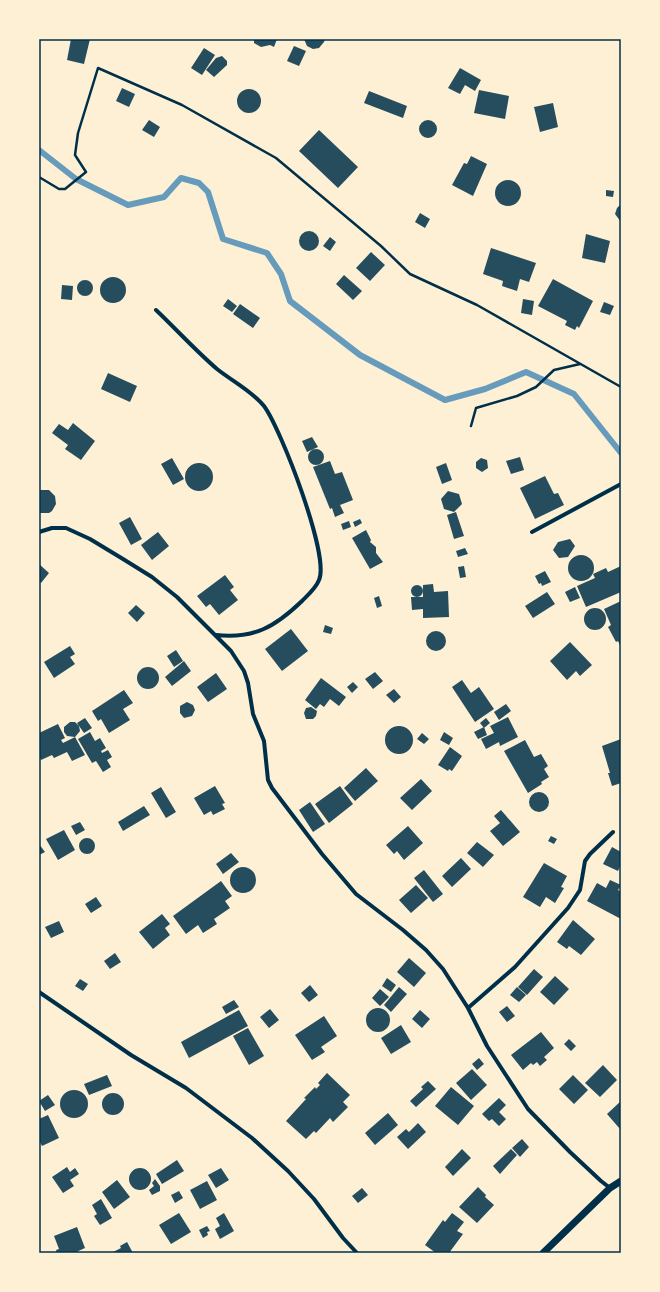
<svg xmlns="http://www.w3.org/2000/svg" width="660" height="1292" font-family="Spectral,serif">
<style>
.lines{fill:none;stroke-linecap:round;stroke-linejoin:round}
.stream{stroke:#669bbc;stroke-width:6}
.building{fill:#264d5e}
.path{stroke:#003049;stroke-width:2.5}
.minor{stroke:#003049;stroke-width:4}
.tertiary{stroke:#003049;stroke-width:7}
.neatline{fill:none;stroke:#003049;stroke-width:1.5}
</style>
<rect width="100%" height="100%" fill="#fdf0d5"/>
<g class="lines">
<!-- stream -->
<path class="stream" d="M39,150L76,179L128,205L164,197L181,178L199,183L208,192L223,239L267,253L281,274L290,301L360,355L445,400L485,389L526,372L574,394L621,453"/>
</g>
<!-- building -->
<path class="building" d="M71,39H90L84,64L67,60Z
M254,39H277L274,47L270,45L261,47L254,43Z
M304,39H325L324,42L319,48L313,49L307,46Z
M294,46L306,51L299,66L287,61Z
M204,48L215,55L202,75L191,68Z
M222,56L227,61V65L214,77L206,70L216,58Z
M460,68L481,80L475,91L465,85L460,94L448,88Z
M122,88L135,94L129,107L116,101Z
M237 101a12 12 0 1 1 24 0a12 12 0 1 1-24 0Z
M479,90L509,96L505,119L474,113Z
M369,91L407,106L403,118L364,103Z
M553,103L558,127L540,132L534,107Z
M419 129a9 9 0 1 1 18 0a9 9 0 1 1-18 0Z
M149,120L160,127L154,137L142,130Z
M319,130L358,167L338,188L299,151Z
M471,156L487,164L473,196L452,185L464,163L467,164Z
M495 193a13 13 0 1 1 26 0a13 13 0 1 1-26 0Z
M606,190L614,191L613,197L606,196Z
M621,204V222L615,214L617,208Z
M420,213L430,219L425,228L415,222Z
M299 241a10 10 0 1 1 20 0a10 10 0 1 1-20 0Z
M586,234L610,241L605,263L582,258Z
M330,237L336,242L330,251L323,246Z
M491,248L536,263L529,282L520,279L517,291L502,286L503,281L483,274Z
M371,252L385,265L370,281L356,268Z
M344,275L362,291L353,300L336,284Z
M100 290a13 13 0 1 1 26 0a13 13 0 1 1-26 0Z
M553,279L593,301L579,328L577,326L575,330L565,325L567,321L538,306Z
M77 288a8 8 0 1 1 16 0a8 8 0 1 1-16 0Z
M62,285L73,286L72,300L61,299Z
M228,299L237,306L232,312L223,306Z
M523,299L534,301L532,315L521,313Z
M604,302L614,306L610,315L600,312Z
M240,304L260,318L253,328L233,314Z
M108,373L137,386L130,402L101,389Z
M73,423L95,441L81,460L65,449L68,445L52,433L59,424L68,430Z
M312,437L318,447L307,452L302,441Z
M308 457a8 8 0 1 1 16 0a8 8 0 1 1-16 0Z
M520,457L524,470L511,474L506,461Z
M172,458L184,479L173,485L161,464Z
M481,458L487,460L488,468L482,472L476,468V462Z
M330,461L335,474L342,472L353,500L340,505L344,513L335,517L332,508L330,509L313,467Z
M185 477a14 14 0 1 1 28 0a14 14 0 1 1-28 0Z
M446,463L452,480L442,484L436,467Z
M545,476L554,494L558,493L564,505L535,519L520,488Z
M39,490H49L55,496L56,504L52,511L49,513H39Z
M448,491L459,494L462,504L454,512L444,509L441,499Z
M456,512L464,536L454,539L447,515Z
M130,517L142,539L131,545L119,523Z
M360,519L362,523L355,527L353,522Z
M349,521L351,527L343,530L341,524Z
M366,530L371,540L370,542L376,547V553L383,562L370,569L352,538Z
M158,532L169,546L152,560L141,545Z
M570,539L575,546L568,557L559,558L553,550L558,542Z
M465,548L468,554L458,557L456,551Z
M568 568a13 13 0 1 1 26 0a13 13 0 1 1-26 0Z
M39,564L49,573L41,583L39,581Z
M464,566L466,577L460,578L458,567Z
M621,566V592L586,607L577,586L595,578L593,574L606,568L608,572Z
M545,571L551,582L542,586L541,583L539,584L535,576Z
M225,575L234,587L230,590L238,600L219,615L210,604L206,607L197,596Z
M433,584L434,592L448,591L449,617L423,618V609L412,610L411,597H423V585Z
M411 591a6 6 0 1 1 12 0a6 6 0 1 1-12 0Z
M575,587L580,598L570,602L565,592Z
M547,592L555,604L533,618L525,606Z
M379,596L382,606L377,608L374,598Z
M621,601V647L618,641L616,642L608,627L611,625L604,609Z
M136,605L145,613L137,622L128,613Z
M584 619a11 11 0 1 1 22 0a11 11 0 1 1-22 0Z
M325,625L333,628L331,634L323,632Z
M291,629L308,651L282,671L265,649Z
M426 641a10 10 0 1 1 20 0a10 10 0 1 1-20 0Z
M570,642L592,665L580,676L576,671L567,680L550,661Z
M70,646L75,654L70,657L75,664L54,678L44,662Z
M176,650L183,661L174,667L167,656Z
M184,661L191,671L172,686L165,677Z
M137 678a11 11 0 1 1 22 0a11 11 0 1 1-22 0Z
M375,672L383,681L373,689L365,679Z
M216,673L227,689L208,702L197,687Z
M321,678L346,697L339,706L330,699L324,707L320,704L316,709L305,700Z
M462,680L471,693L479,687L494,709L475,722L452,687Z
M353,682L358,687L352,693L347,687Z
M394,689L401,697L394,703L386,695Z
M124,690L133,703L123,709L130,720L109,733L101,719L98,721L92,711Z
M187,702L193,705L195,710L192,716L184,718L180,713V706Z
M506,704L511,711L499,720L494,712Z
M311,707L317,711L316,716L313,719H306L304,713L306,708Z
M508,717L518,737L500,746L499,742L486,749L481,739L494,733L490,726Z
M85,718L92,728L84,733L77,723Z
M486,718L490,723L484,728L480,723Z
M70,722H75L79,726L80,731L75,737L85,755L72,761L67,752L54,758L52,755L41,760L39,756V733L58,724L65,738L61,740L63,743L75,737L67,736L64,732V727Z
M385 740a14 14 0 1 1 28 0a14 14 0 1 1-28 0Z
M484,727L487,735L478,739L474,732Z
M90,732L95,741L100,738L106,748L101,751L102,753L108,750L112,757L107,760L111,767L103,772L96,761L92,763L78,739Z
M444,732L453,738L449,745L440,740Z
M422,733L429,739L424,744L417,739Z
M621,739V783L612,786L608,773H610L602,746Z
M525,740L534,757L541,754L548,766L544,769L549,777L541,782L542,784L528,793L504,751Z
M450,747L462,756L452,771L449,769L448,771L438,765Z
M366,768L378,781L355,801L344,788Z
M421,779L432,791L412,810L400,798Z
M215,786L225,803L222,804L225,809L213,815L211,811L204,815L194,798Z
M340,786L353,804L329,823L315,804Z
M161,787L176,812L166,818L151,793Z
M529 802a10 10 0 1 1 20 0a10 10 0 1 1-20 0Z
M310,802L325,824L313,832L299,810Z
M144,806L150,815L123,831L118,822Z
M501,810L520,832L503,846L490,831L500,823L494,816Z
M80,822L85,830L76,835L71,826Z
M408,826L423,843L404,860L397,851L394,854L386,845Z
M64,830L75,850L58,860L46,839Z
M551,836L557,839L554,844L548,841Z
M79 846a8 8 0 1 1 16 0a8 8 0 1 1-16 0Z
M477,842L494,855L483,867L467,853Z
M39,844L45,852L39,855Z
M612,847L621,852V864L618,871L603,864Z
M231,853L239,862L223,874L216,864Z
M461,858L471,869L452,887L442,876Z
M544,863L567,876L561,887L564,888L555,903L546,897L540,907L523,897Z
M230 880a13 13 0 1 1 26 0a13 13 0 1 1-26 0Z
M424,870L443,894L433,902L414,878Z
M610,880L621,885L618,890L621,892V919L587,901L597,883L606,888Z
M221,881L232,896L225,901L230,908L214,919L217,924L203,933L198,925L186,934L173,916Z
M416,885L428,898L411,913L399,900Z
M96,897L102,906L91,913L85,904Z
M162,914L170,924L165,928L170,935L153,949L139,932Z
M573,920L595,939L581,955L569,946L567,949L557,942Z
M59,921L64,932L51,938L45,927Z
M115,953L121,962L110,969L104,961Z
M409,958L426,973L414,987L397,972Z
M534,969L543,977L527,995L518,987Z
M555,976L569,989L554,1005L540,992Z
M387,978L396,985L391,992L382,986Z
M80,979L88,984L83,991L75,986Z
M310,985L318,995L309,1002L301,993Z
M399,987L407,994L391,1012L384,1005Z
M517,987L526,995L519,1002L510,995Z
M380,989L389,997L380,1006L372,998Z
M234,1000L239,1007L226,1014L222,1007Z
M507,1006L515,1016L507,1022L499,1012Z
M366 1020a12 12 0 1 1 24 0a12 12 0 1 1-24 0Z
M270,1009L279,1020L269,1028L260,1017Z
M239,1010L248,1026L189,1058L181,1042Z
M420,1010L430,1019L422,1028L412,1019Z
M324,1016L337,1036L321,1047L325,1052L312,1060L295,1035Z
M401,1025L411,1042L391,1054L381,1038Z
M248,1028L264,1056L249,1065L233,1036Z
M541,1032L554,1048L544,1057L547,1060L540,1066L537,1062L533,1065L531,1063L523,1070L511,1055Z
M569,1039L576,1046L571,1051L564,1044Z
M479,1058L484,1064L477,1070L472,1064Z
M603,1065L617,1080L600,1097L585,1083Z
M472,1069L487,1085L471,1100L456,1083Z
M327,1073L350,1095L343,1102L348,1107L333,1122L330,1118L316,1133L314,1131L306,1139L286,1121L306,1099L304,1098L315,1087L316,1089L320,1085L318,1083Z
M107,1075L112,1086L89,1095L84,1084Z
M573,1075L588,1090L574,1104L559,1089Z
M428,1081L436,1089L416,1107L410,1101L423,1089L421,1087Z
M451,1087L474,1106L458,1125L435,1106Z
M60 1104a14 14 0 1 1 28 0a14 14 0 1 1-28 0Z
M102 1104a11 11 0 1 1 22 0a11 11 0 1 1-22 0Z
M48,1095L55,1105L45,1111L39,1101Z
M499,1098L506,1105L499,1112L506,1119L499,1126L492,1119L489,1121L482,1114Z
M621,1101V1128L620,1129L607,1114Z
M388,1113L398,1125L375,1145L365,1133Z
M48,1115L59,1138L42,1146L40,1142H39V1119Z
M418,1123L426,1132L408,1149L397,1137L406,1129L409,1132Z
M522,1139L529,1147L520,1157L512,1148Z
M462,1149L471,1158L453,1176L445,1167Z
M511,1149L517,1155L500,1174L493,1166Z
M177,1160L184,1171L162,1184L156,1174Z
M67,1167L70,1172L75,1168L79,1174L70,1180L74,1186L63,1193L52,1177Z
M129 1179a11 11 0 1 1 22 0a11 11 0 1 1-22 0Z
M221,1168L229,1180L216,1188L208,1175Z
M155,1179L160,1186V1191L152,1195L149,1190L154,1186L152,1183Z
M117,1180L130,1197L114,1209L102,1192Z
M207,1181L217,1200L200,1209L190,1190Z
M478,1187L486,1195L485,1197L494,1205L477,1223L459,1207Z
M362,1188L368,1195L358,1203L352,1196Z
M179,1191L183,1198L175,1203L171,1195Z
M101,1199L112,1218L100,1225L94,1216L97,1214L92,1205Z
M179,1213L191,1232L171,1244L159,1225Z
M224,1213L234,1231L220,1239L215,1229L220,1226L216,1218Z
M452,1213L464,1222L457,1231L463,1234L449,1253H436L425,1245L443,1220L445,1222Z
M207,1226L210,1231L207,1232L208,1235L203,1238L199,1230Z
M77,1227L85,1248L74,1253H57L56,1250L59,1249L54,1236Z
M127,1242L133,1253H111L121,1248L120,1246Z"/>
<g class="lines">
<!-- path -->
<path class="path" d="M39,177L59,189H65L86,172L75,155L78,133L98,68L182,105L276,158L381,246L410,274L477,305L621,387
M471,426L476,408L517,396L536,387L554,370L580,364"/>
<!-- minor -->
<path class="minor" d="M156,310C176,329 196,351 217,369C232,381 252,391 264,406C281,429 330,556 319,580C316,588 308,595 302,601C275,627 254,639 216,635
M39,532L52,528H66L90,539L123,559L152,577L177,597L231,651L244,671L248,683L253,714L264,741L268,780L272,788L322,854L356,894L403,930L426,950L443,969L468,1008L487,1046L528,1109L570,1152L601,1181L610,1188
M532,532L621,484
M39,992L131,1055L186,1088L252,1138L288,1171L314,1199L343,1238L357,1253
M468,1008L515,967L568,908L580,890L585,861L590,854L613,832"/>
<!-- tertiary -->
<path class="tertiary" d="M543,1253L610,1188L621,1181"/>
</g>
<!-- border -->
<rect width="660" height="1292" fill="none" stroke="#fdf0d5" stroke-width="80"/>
<rect x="40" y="40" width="580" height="1212" class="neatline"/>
</svg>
